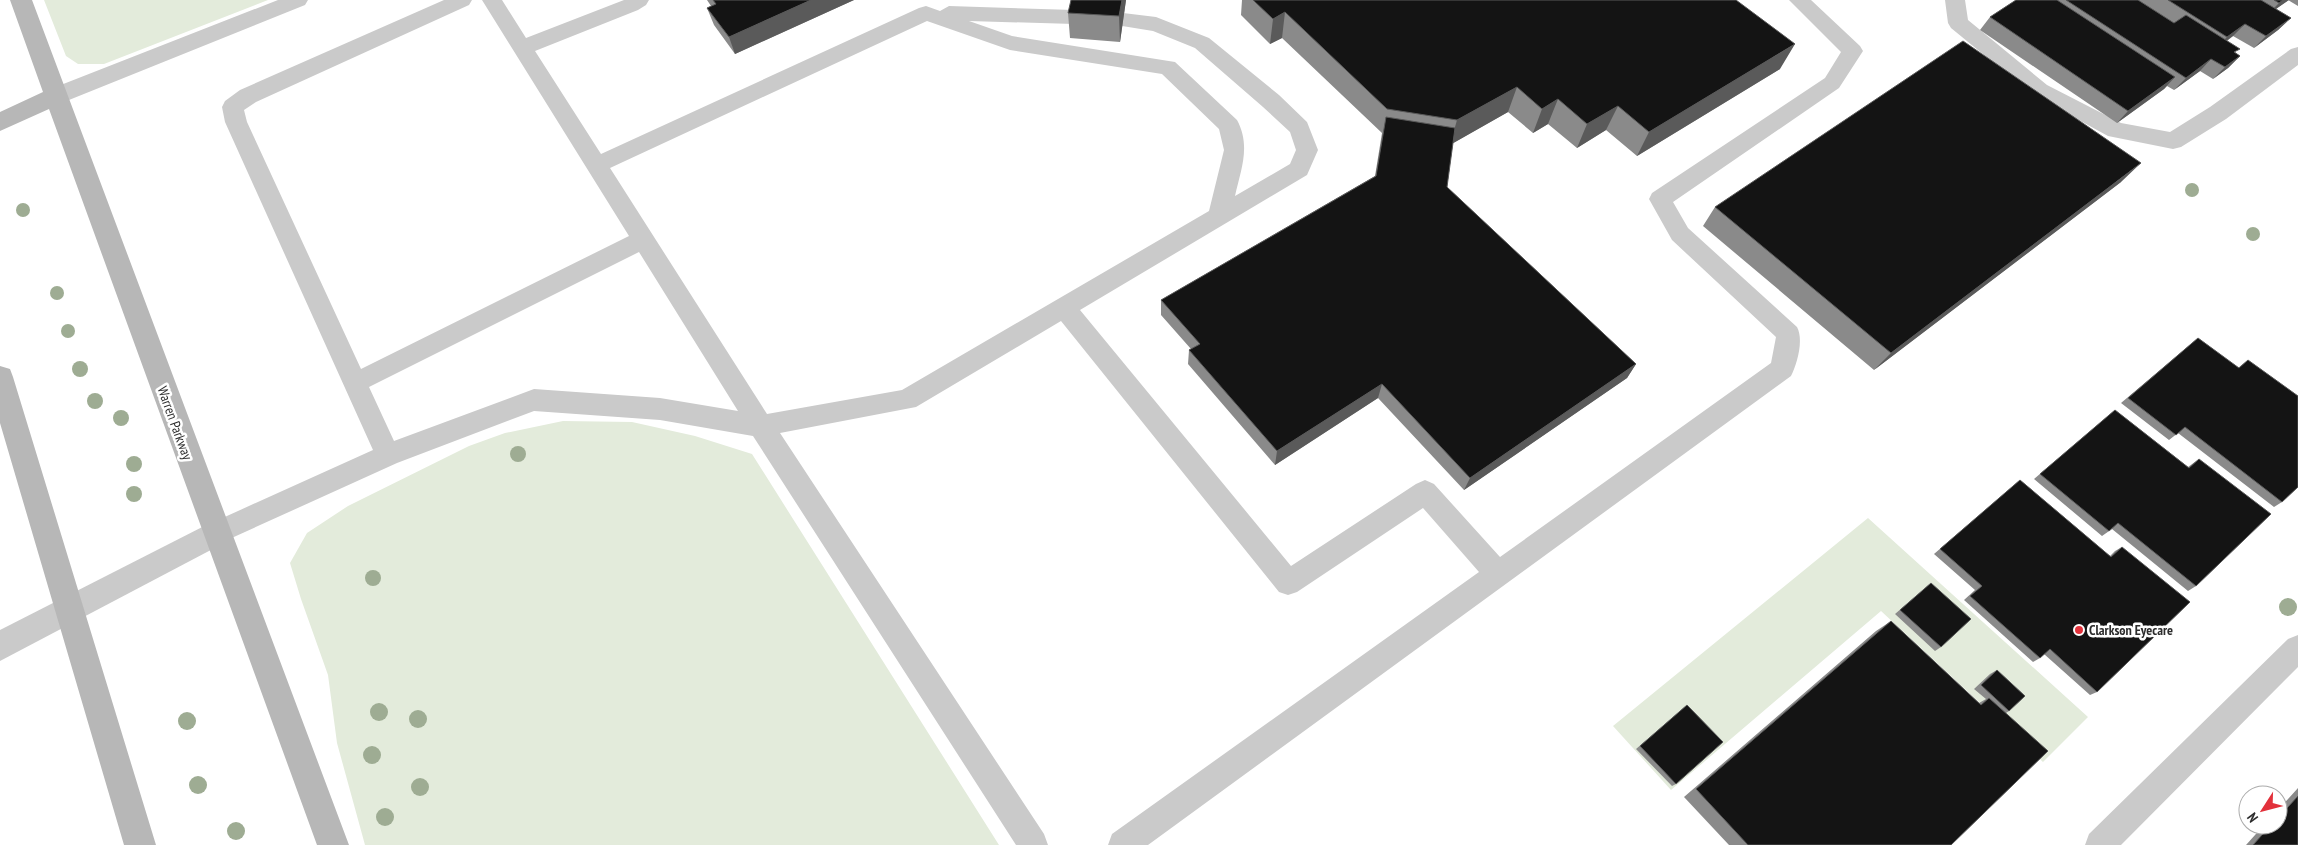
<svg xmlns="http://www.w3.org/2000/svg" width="2298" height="845" font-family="'PT Sans Narrow',sans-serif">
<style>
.green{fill:#e3ebdb}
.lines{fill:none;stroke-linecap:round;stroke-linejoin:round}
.service{fill:#cacaca;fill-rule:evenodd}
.minor{fill:#cacaca;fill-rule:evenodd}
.secondary{fill:#b7b7b7;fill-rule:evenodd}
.tree{fill:#9eac93}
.wall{fill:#8a8a8a}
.shaded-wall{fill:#5a5a5a}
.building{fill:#141414;stroke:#5a5a5a}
.poi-dot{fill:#e2313b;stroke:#fff;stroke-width:2}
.labels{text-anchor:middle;stroke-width:5;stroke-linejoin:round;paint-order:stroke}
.street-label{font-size:14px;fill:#2d2d2d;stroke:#fff}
.poi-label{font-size:14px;font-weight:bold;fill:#2d2d2d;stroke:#fff;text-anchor:start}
</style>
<rect width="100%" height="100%" fill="#fff"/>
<!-- green -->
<path class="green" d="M44,0H268L104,64H78L66,56Z
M563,421L632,422L695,436L752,454L999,845H365L337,743L328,675L301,599L290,563L307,533L348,506L469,446L505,433Z
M1868,518L2088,717L2043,762L1881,611L1671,790L1613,726Z"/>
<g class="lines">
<!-- service -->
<path class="service" d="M278,0H308L305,5L64,102L56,104L48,102L45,96L48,90Z
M444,0H472L469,5L256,102L244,110L247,122L361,369L629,236L482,0H502L526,38L624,0H649L646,5L638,10L535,51L601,154L919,8L926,6L940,11L949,6L1074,10L1081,12L1084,17L1081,22L1074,24L969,21L1012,36L1175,62L1237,120C1251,146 1241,169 1235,196L1290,164L1296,150L1290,132L1263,107L1195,48L1153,31L1116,25L1113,20L1116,15L1123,13L1156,17L1209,38L1279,95L1307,122L1318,150L1307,175L1080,310L1291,566L1416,484L1425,480L1434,484L1500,557L1771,363L1776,337L1672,240L1649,199L1652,193L1825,78L1841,52L1789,0H1811L1860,46L1863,51L1839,88L1673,202L1688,228L1797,327C1804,340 1797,364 1791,376L1148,845H1108L1112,834L1479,572L1423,508L1297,592L1288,595L1279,592L1061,321L916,407L780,433L1044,834L1048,845H1016L753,436L660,420L534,411L397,463L225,541L216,545L207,541L203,533L207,525L373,450L225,122L222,107L225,101L240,90ZM927,21L1010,50L1162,74L1219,129L1224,150L1209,211L902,390L767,414L610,168ZM639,252L738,411L660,398L534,389L394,441L369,387Z
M1945,0H1965L1968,20L2047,85L2121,123L2170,132L2210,107L2291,49L2298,47V65L2226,119L2181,147L2173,149L2108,136L2033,95L1951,28L1948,23Z
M2298,635V667L2121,845H2085L2089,834L2288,639Z"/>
<!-- minor -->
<path class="minor" d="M216,520L226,524L230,533L226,542L0,661V630Z"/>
<!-- secondary -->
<path class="secondary" d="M10,0H32L349,845H317L49,109L0,131V112L43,92Z
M0,366L10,369L13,377L156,845H124L0,423Z"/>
</g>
<!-- trees -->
<g class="tree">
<circle cx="2192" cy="190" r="7"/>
<circle cx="23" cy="210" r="7"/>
<circle cx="2253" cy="234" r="7"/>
<circle cx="57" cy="293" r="7"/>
<circle cx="68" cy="331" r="7"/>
<circle cx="80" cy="369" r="8"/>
<circle cx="95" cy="401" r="8"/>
<circle cx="121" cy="418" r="8"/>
<circle cx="518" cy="454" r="8"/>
<circle cx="134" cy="464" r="8"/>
<circle cx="134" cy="494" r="8"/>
<circle cx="373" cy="578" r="8"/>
<circle cx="2288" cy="607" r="9"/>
<circle cx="379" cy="712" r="9"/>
<circle cx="418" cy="719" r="9"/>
<circle cx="187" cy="721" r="9"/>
<circle cx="372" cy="755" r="9"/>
<circle cx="198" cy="785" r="9"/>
<circle cx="420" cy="787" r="9"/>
<circle cx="385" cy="817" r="9"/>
<circle cx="236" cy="831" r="9"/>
</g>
<!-- wall -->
<path class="wall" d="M707,0H854L735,54L714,25L707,8L711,6Z
M1126,0L1120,42L1070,38L1068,13Z
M1242,0H1736L1780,69L1637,156L1606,130L1577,148L1548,124L1533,133L1508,112L1453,143L1447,187L1636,364L1627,378L1464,490L1378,398L1275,465L1188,364L1189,350L1191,349L1161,315V300L1375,176L1382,133L1282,38L1270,44L1241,15Z
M2016,0H2298V6L2288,0L2276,9L2291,18L2278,30L2254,48L2233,36L2227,41L2236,53L2240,56L2228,68L2213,79L2200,71L2174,90L2167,86L2164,89L2117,123L1980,30L1990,17Z
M2121,182L1874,370L1703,226L1715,207Z
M2198,338L2238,368L2248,360L2282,502L2274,507L2178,433L2169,440L2121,403Z
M2115,410L2188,467L2199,459L2196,586L2188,591L2112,529L2102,536L2034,479Z
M2020,480L2110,556L2115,551L2122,547L2097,692L2090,695L2044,654L2040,658L2033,662L1964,600L1975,590L1934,554Z
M1931,583L1941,647L1935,651L1895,614Z
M1891,621L1979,703L1986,699L1974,689L1990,674L1997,670L2009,711L2006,713L1951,845H1729L1684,797L1876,631Z
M1687,705L1676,784L1672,786L1636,749Z
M2298,788V845H2246L2264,825H2278V810Z"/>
<!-- shaded-wall -->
<path class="shaded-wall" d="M811,0H854L735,54L729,37Z
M1122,0H1126L1120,42L1119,16Z
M2283,0H2289L2267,15L2279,3Z
M1285,12L1282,38L1270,44L1273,19Z
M2291,18L2278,30L2254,48L2266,36Z
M2245,24L2233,36L2215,49L2227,37Z
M1795,44L1780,69L1637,156L1649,132Z
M2240,56L2228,68L2213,79L2225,67Z
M2211,59L2200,71L2174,90L2186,78Z
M2175,77L2164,89L2117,123L2128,111Z
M1517,87L1508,112L1450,145L1457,120Z
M1558,99L1548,124L1533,133L1542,109Z
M1618,106L1606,130L1577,148L1587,124Z
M2141,163L2121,182L1874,370L1891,353Z
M1636,364L1627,378L1464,490L1470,478Z
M1382,384L1378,398L1275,465L1277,451Z"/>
<!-- building -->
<path class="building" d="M713,0H811L729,37L707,8L716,4Z
M1071,0H1122L1119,16L1068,13Z
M1253,0H1736L1795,44L1649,132L1618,106L1587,124L1558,99L1542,109L1517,87L1457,120L1387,109L1285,12L1273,19Z
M2016,0H2057L2175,77L2128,111L1990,17Z
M2066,0H2138L2174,23L2186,15L2240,49L2234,52L2240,56L2225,67L2211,59L2186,78Z
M2168,0H2261L2291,18L2266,36L2245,24L2227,37Z
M2274,0H2283L2279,3Z
M1963,41L2141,163L1891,353L1715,207Z
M1386,117L1455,128L1447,187L1636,364L1470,478L1382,384L1277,451L1189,350L1200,344L1161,300L1376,176Z
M2198,338L2239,368L2248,360L2298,396V487L2282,502L2185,427L2176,435L2128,398Z
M2115,410L2189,468L2199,459L2271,514L2196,586L2118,523L2109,531L2040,474Z
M2020,480L2111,557L2122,547L2190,602L2097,692L2050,649L2040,658L1970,596L1982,586L1940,549Z
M1931,583L1971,619L1941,647L1900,610Z
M1891,621L1981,705L1989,698L2048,751L1951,845H1748L1696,789Z
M1997,670L2025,696L2009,711L1981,685Z
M1687,705L1723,742L1676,784L1640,746Z
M2298,796V845H2253L2271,825H2278V818Z"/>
<!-- markers -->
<circle class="poi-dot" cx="2079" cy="630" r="5"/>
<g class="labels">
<!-- street labels -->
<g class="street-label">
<text transform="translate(175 423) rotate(70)" y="5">Warren Parkway</text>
</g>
<!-- poi labels -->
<g class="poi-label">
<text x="2089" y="635">Clarkson Eyecare</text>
</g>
</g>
<!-- north arrow -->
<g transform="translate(2263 810) rotate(234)"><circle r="24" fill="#ffffff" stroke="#ababab"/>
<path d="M0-4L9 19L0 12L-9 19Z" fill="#e2313b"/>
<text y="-8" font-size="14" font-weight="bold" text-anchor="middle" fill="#2d2d2d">N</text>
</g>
</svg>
